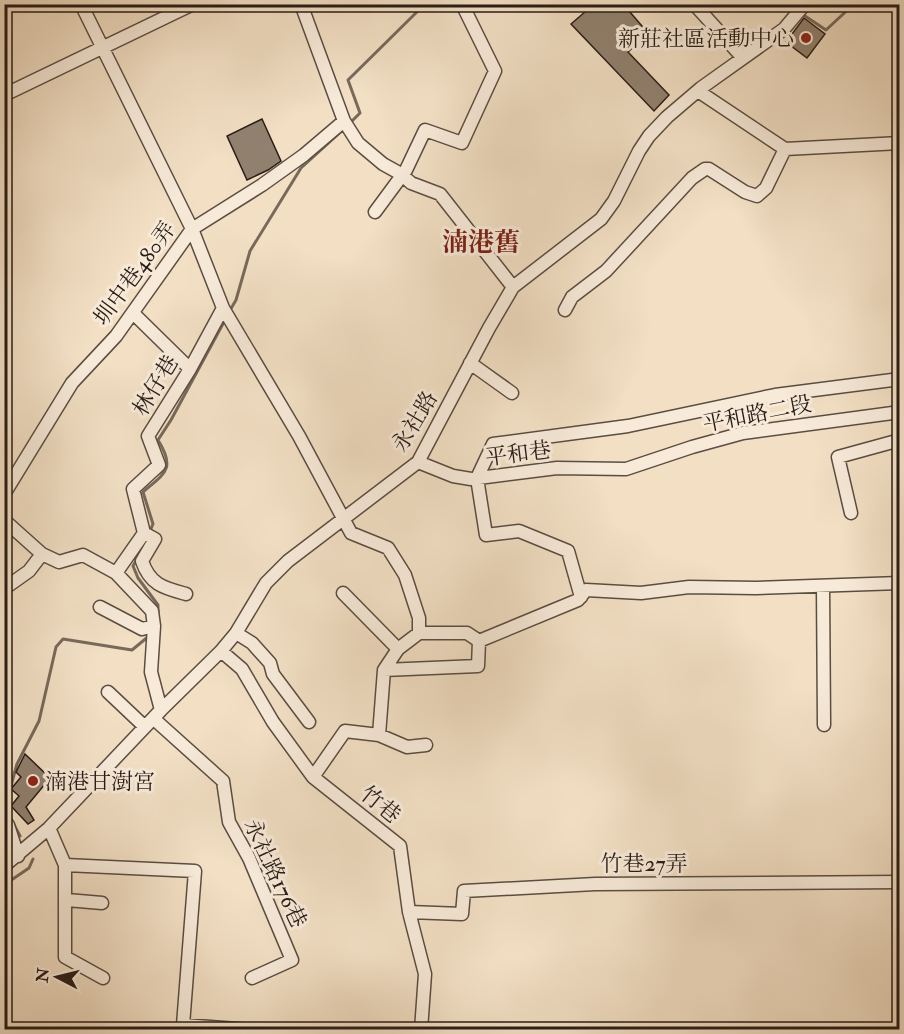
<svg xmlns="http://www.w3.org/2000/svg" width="904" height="1034" font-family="'IM FELL Double Pica','Noto Serif TC',serif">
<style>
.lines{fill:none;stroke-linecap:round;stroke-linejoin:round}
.stream{stroke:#78695b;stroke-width:3}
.building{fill:#918170;stroke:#281c16;stroke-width:1.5}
.minor-casing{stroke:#5a4d42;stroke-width:15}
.minor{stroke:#f7ead9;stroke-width:12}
.poi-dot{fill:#8f2418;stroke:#f7ead9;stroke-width:2}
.labels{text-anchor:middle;stroke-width:6;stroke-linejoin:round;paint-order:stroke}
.poi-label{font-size:22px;fill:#281c16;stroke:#f7ead9;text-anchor:end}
.street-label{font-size:22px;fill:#281c16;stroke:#f7ead9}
.quarter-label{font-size:26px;font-weight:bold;fill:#7a1f14;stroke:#f7ead9}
</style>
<rect width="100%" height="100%" fill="#f2dfc4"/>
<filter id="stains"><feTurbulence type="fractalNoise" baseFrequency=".00333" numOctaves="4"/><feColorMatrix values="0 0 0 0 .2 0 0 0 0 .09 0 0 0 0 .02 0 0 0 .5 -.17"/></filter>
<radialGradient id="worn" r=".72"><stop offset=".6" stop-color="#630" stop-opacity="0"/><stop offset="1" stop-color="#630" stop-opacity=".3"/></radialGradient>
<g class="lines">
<!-- stream -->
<path class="stream" d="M788,4L797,10
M802,14L826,30L854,4
M350,123L360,113L348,80L425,4
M229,312L236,300L250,251L301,168L345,128
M150,531L153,524L143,492C165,473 176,469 158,440L171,420L225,320
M137,559L133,566L138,578L158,605V616
M20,836L5,808L17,764L39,721L56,647L63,639L132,650L149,636
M4,885L29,868L33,859"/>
</g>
<!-- building -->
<path class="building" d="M581,4H623L648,33L628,52L669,95L654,111L571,24L586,11Z
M804,18L825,34L807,58L786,42Z
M262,119L281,161L268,170L247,180L227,136Z
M25,754L50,778L26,807L34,820L28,824L11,806L19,796L11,789L21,777L16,772Z"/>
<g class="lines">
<defs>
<path id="minor" d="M81,4L192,229L223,308L299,436L351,533L388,548L405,575L419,618V633H467L479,641
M301,4L344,121L358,143L383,164L401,174L411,183L440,194L513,287
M694,4L743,58
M698,91L785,149L900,143
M4,95L193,4
M375,212L406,170L425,130L462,143L495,71L462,4
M565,310L572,297L606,271L692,178L705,169H709L745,192L757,196L766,188L785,149
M133,313L190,369
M470,363L512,393
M418,462L453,476L471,479L557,468L626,469L692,447L743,433L900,412
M4,494L72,383L116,336L192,229L262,185L304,155L344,121
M851,513L838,457L900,440
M4,520L42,554L59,562L83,555L116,573
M144,533L155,539L142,561C150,585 164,588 186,594
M823,586L824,725
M5,588L29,571L42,554
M343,593L398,649
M581,597L568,551L519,531L486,535L477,478L493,444L628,426L775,395L900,379
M100,607L142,629L154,626
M236,633L252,643L270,663L273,674L309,722
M221,651L242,669L273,722L313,777L400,846L409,912L425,974L421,1030
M384,670L398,649L419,633
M108,692L145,727
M161,710L151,672L154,626L152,611L116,573L144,533L133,489L159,465L148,436L190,369L223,308
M154,719L223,781L229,822L249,858L292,960L252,978
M379,735L407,747L426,745
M313,777L345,731L379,735L384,670L478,666L479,641L578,600L586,590L641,593L689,587L756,588L900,583
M4,821L8,825L18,856
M49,828L65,865L195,871L183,1025L251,1030
M65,865V957L103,978
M4,866L49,828L161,710L221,651L236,633L266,583L288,561L418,462L489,328L513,287L601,219L614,201L639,151L649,136L667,117L701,88L784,29L805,4
M67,900L102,903
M409,912L462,914L464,891L595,884L900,882"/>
</defs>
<!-- minor casing -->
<use href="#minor" class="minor-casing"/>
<!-- minor -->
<use href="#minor" class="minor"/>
</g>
<!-- markers -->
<g class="poi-dot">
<circle cx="806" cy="38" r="6"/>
<circle cx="33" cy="781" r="6"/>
</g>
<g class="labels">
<!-- poi labels -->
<g class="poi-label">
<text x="794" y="46">新莊社區活動中心</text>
<text x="45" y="789" text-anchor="start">湳港甘澍宮</text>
</g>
<!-- street labels -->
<g class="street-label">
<text transform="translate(134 273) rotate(-54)" y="8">圳中巷480弄</text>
<text transform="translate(155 385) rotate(-59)" y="8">林仔巷</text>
<text transform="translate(757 413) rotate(-11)" y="8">平和路二段</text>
<text transform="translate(414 421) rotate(-59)" y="8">永社路</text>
<text transform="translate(518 453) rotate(-7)" y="8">平和巷</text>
<text transform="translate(381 804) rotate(39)" y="8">竹巷</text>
<text x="644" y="871">竹巷27弄</text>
<text transform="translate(276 873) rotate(65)" y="8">永社路176巷</text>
</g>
<!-- quarter labels -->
<g class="quarter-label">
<text x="481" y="251">湳港舊</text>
</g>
</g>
<!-- margin -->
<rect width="904" height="1034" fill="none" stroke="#f2dfc4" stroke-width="24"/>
<rect x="6" y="6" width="892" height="1022" fill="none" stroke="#281c16" stroke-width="3"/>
<rect x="12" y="12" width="880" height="1010" fill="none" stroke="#281c16" stroke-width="1.5"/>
<!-- north arrow -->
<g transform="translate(57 977) rotate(277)" stroke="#f7ead9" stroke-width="4.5" paint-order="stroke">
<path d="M0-4.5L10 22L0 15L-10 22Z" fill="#281c16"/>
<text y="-9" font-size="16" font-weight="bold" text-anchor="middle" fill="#281c16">N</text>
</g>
<rect width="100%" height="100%" filter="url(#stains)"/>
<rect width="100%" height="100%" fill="url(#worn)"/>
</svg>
